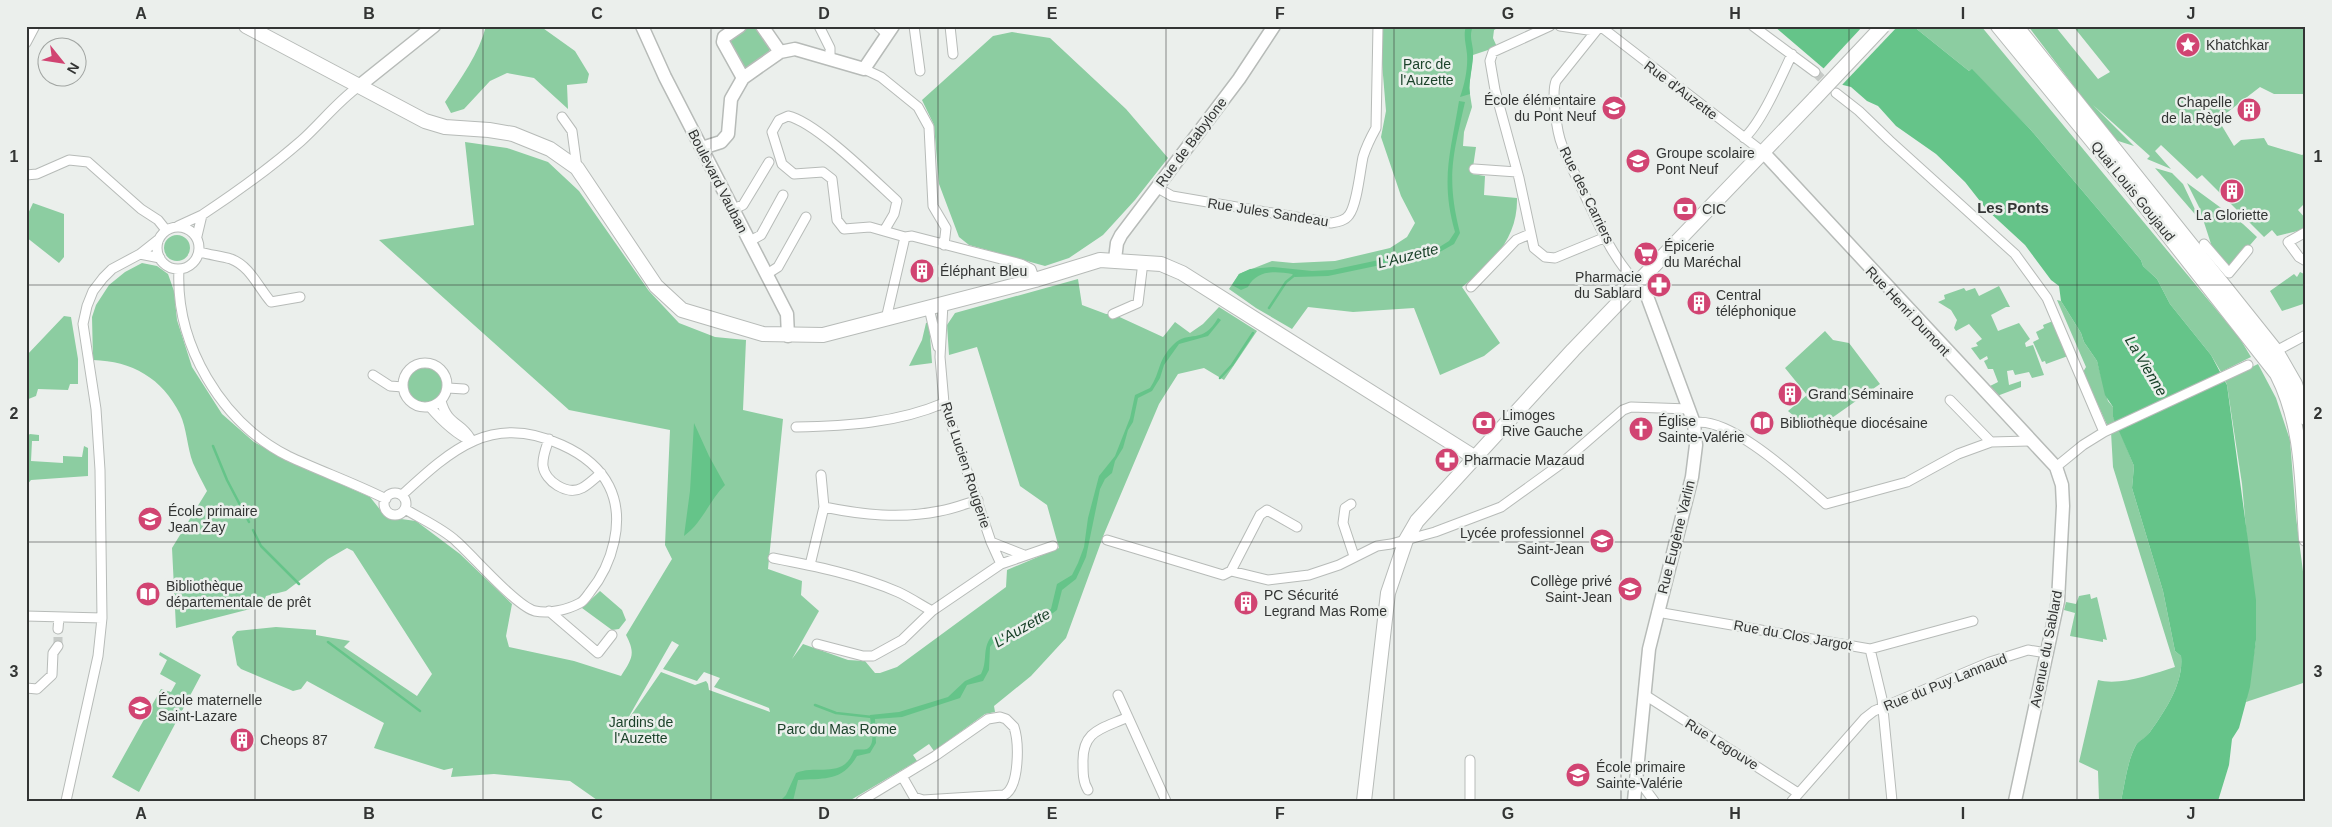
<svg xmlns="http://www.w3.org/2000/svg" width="2332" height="827" font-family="Arial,sans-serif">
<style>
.green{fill:#8ccda1;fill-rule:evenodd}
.water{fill:#65c489}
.pier{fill:#ebefec}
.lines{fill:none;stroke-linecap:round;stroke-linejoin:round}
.stream{stroke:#65c489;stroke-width:2.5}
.street-tunnel{stroke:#c6cac7;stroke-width:9;stroke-dasharray:9 4.5;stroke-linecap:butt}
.street-casing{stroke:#b7bbb8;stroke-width:11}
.secondary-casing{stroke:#b7bbb8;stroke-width:15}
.primary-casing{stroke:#b7bbb8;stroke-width:16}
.street{stroke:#fff;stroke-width:9}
.secondary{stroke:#fff;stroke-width:12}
.primary{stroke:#fff;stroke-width:14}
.primary-bridge-casing{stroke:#b7bbb8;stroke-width:16;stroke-linecap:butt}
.primary-bridge{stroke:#fff;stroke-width:14}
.grid{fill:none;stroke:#333534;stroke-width:1;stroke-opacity:0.55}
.labels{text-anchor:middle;stroke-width:5;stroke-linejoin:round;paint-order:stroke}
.poi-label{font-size:14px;fill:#333534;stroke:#ebefec;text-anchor:start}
.park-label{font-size:14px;fill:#1c432b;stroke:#ebefec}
.street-label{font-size:14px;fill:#333534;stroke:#ebefec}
.neighbourhood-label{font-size:15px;font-weight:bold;fill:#333534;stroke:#ebefec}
.water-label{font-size:15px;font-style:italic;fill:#184028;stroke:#ebefec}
.neatline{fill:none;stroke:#333534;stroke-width:2}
.grid-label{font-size:16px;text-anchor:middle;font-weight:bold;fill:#333534}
</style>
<rect width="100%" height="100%" fill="#ebefec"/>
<!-- green -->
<path class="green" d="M486,26H540L575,51L589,74L587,83L567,85L568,109L534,78L507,73L490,81L464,109L451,113L445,102C461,78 479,54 486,26Z
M748,26H756L771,47C768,56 753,67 743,68L728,39Z
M1382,26H1501L1494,30L1493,38L1497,47L1473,55L1469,88L1472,107L1464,132L1463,146L1476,147L1472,174L1485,176L1484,195L1517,198C1518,238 1492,264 1462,287L1500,343L1484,356L1440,375L1414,308L1353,312L1308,307L1292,329L1256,308L1229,289L1239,274L1272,261L1293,263L1335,261L1390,248L1407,237L1415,223L1401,196L1381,137L1386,111L1381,51Z
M1913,26H1981L2239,337L2251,357L2221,372L2211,355L2170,304L2157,279L2143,266L2141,260L2030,129L1972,70L1969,71Z
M2028,26H2055L2098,79L2110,72L2073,26H2306V94H2274L2260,87L2220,118L2219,121L2234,146L2241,140L2264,138L2268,145L2302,155L2306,153V202L2298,210L2306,219V229L2277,236L2272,230L2264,237L2202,175L2197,179L2161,145L2155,151L2171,169L2147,159L2150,156L2093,105L2134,146L2115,140Z
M1012,32L1050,38L1126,109L1168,158L1135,200L1103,235L1069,258L1045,266L969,245L959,237L939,184L934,125L922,100L993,36Z
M465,142L507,148L548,162L579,191L649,291L679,323L715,337L746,340L743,410L783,419L768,569L802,581L801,595L819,611L792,659L803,644L848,660L865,661L875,673H880L897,667L1006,587L1007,570L1059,548L1047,505L1020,486L977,347L949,355L947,325L955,313L1078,279L1082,305L1106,314H1113L1163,337L1175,322L1190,333L1203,324L1219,307L1257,331L1224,380L1204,368L1178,374L1159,404L1104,534L1066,638L1031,676L994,706L995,712L985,714L934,751L929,744L913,755L917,761L849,801H603L597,800L570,781L494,774L451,777L453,768L444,770L374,748L384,723L307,681L301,689L293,691L241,669L237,665L232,637L237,631L276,627L316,630V635L350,641L344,647L417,696L432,674L353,551L347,548L328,559L286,591L266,596L262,606L176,628L172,548L207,491C202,481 197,472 193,463C187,447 187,429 180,414C162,378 132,361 93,360L92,317L96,305L109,285L125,272L142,263L157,266L168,274L174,291L177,320L192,367L222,414L254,442L293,463L370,497L386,517L416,521L460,554L512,604L506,636L509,647L574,661L621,676C632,659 636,654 626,635L672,559L665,545L670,430L569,410L379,240L474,225ZM672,641L679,645L663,669L697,681L704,672L720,678L714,687L769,708L770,712L709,690L708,684L706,681L695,685L661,672L623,727Z
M2155,168L2172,173L2183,184L2200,220Z
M2187,183L2243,224L2257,237L2231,267L2212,247L2199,207Z
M33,203L64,214V257L59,263L26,237V218Z
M164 248a13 13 0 1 1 26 0a13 13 0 1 1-26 0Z
M2300,272L2306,275V303L2282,311L2270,291L2294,274L2297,277Z
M1999,286L2010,307H2006L1991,315L1998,331L2019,323L2030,339L2025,343L2026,347L2033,345L2044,375L2032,378L2029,372L2015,375L2013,370L2007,371L2009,385L2021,381V387L1997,396L1988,387L1998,382L1993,369H1988L1984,361L1988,359L1987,356L1980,360L1971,348L1978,346L1976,343L1982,339L1969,324L1956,331L1954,328L1957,320L1951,310L1938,302L1945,299L1944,295L1964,288L1966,291L1975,288L1979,296Z
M2057,300L2061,301L2081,333L2084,342L2097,361L2108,401L2113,407V417L2116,421L2107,425L2083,372L2086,367Z
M64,316L71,317L78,359V384H70L68,390L38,389L36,396L26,400V356Z
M2053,321L2068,356L2046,364L2045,361L2042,362L2033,342L2039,339L2036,332L2044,328L2043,325Z
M929,322L932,363L909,366L922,340L926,323Z
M1825,331L1833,340L1849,343L1880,384L1829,420L1826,416L1811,425L1806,424V421L1801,422L1788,411L1807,395L1785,368Z
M2258,364L2276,398L2290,440L2296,517L2306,595V682L2246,702L2256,640L2242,484L2227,385L2225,380Z
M407 386a18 18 0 1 1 36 0a18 18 0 1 1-36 0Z
M2119,429L2134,466L2132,488L2163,591L2175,651L2181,656C2184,683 2165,711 2150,732C2147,738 2139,740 2136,745C2127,762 2125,783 2121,801H2099L2098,771L2079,762L2098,680C2120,686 2153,674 2175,667L2113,467L2111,432Z
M30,434L39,435V441H32L31,461L63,463V456L82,457L84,446L88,448V476L31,480L26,486L27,436Z
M600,591L622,610L626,620L619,629L612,630L582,608Z
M2090,594L2091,599L2097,597L2107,640L2103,639V642L2070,636L2075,613L2064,610L2066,602L2076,604L2079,596Z
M160,652L201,675L139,792L112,777L161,689L171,692L176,683L160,674L167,660L159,655Z"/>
<!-- water -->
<path class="water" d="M1466,26H1473C1469,36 1472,41 1473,50C1474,65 1468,80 1470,94L1460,97C1465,83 1468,68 1467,54C1466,44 1463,36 1466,26Z
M1774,26H1913L1969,71L1972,69L2030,129L2141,260L2143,266L2157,279L2170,304L2211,355L2227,385L2256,600V640L2250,687L2239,728L2232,739L2229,765L2218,801H2121C2125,783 2127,762 2136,745C2139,740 2146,738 2150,732C2165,711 2184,683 2181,656L2175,651L2163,591L2132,488L2134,466L2113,417V407L2105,395L2097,361L2084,342L2081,333L2061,301L2059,286L2051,280L2025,245L1987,210L1965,182L1936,154L1896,126L1878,106L1867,101L1851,87L1843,85Z
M1459,101L1465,102C1453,156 1446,177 1460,233L1454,244L1438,253L1328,276L1295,277L1292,274C1275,271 1257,270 1248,287L1241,290L1232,285L1239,274L1250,269L1273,267L1312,271L1332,270L1407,254L1433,251L1449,241L1455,232C1440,180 1451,151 1459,101Z
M1218,318L1221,320L1208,336L1179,344L1164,365L1160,378L1152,391L1138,398L1133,422L1128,430L1123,448L1115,461L1112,473L1105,479L1100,489L1086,557L1076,579L1062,590L1057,610L1034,627L1010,639L993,643L990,647L989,670L983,681L967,685L960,698L902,717L875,719L876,743L870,753L857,756C842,782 824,778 798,780L793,801H780L786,795L796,773C817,764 844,780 854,750C858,749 864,750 867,749C877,744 870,724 870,715L899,712L948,697L965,681L981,674C988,661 982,649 991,637L1011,631L1051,609L1057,584L1072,575L1078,563L1084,547L1088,518L1099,476L1115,456L1130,418L1135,395L1150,388C1161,372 1157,360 1174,344C1188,330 1203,345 1218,318Z
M694,423L709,456L725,485C709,501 702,523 684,536L690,491Z"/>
<!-- pier -->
<path class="pier" d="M1863,26H1898L1841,86L1823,69Z"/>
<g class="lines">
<!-- stream -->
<path class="stream" d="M1269,308L1286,282L1296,274
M1220,378L1232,365L1253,333
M213,446L227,480L249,522
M253,530L261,546L299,584
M328,642L420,711
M815,705L836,713L872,717"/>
<!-- street-tunnel -->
<path class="street-tunnel" d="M1815,72L1836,93
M58,646V629"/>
<defs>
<path id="street" d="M819,26L830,48V59
M878,26L888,35
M914,26L920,71
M950,26L953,54
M1550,26L1493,52L1490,61L1495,90L1519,178L1534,248L1545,257L1555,258L1606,237
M1560,26L1595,31
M1600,26L1556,81C1551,93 1557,133 1562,145C1567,160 1575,173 1581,187C1597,220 1611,257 1637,283
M1600,26L1763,152
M1753,26L1815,72
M26,43L35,26
M864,69L881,77L918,107L929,127L933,206L946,228L944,245
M1836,93L1859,111L1889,140L2015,254L2047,298L2104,432
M788,116C816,122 874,180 897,201L894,214L884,231L870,227L844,229L837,220L832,179L823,172L794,174L782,164L772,132L779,120Z
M562,117L572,131L577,168
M1744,138C1761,124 1782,75 1792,54
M1474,169L1517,172
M26,175L37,174L69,160L88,162L141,209L158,220L166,230
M1156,187L1172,196L1331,223C1337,222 1345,221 1349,215C1357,205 1360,171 1363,157C1366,147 1371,137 1376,128L1378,26
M733,209L743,205L769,162
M202,215C237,192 270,168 301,141C321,123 337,102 359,86
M178,226L202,215L197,236
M157 248a21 21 0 1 1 42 0a21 21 0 1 1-42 0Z
M884,231L905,237
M2306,232L2288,242L2299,257L2306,261
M159,239L140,254L160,258
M750,241L761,235L783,195
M2204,244L2229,273L2248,250
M200,252C210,255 221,256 231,259C250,266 258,287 271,302L300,297
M179,269C175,344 221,422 288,456C320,471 354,483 386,499
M767,274L778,267L806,217
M1471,287L1516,240L1530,234
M943,304L940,357L944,403L991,542L1001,564
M929,308L938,347
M1113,314L1138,303L1143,262
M886,319L905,237L912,236L1021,264L1031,269L1035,280
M2276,351L2306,335
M403 385a22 22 0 1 1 44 0a22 22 0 1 1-44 0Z
M373,375L390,386L403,387
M448,388L464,389
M1950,400L1991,442
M441,401C448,426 460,421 470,438
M430,407C442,421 454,433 471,441
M1694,423C1730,415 1800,482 1826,504L1907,482L1958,454L1991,442L2029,441
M796,427C847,426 897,423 944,403
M549,439C546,448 542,457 543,466C545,481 567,496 582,488C589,484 595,478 601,473
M2056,467L2083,445L2104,432L2248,365
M384 504a11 11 0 1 1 22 0a11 11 0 1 1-22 0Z
M402,495C451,450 492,412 562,445C582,454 599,466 609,486C626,520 612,565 590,592C587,596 584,601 580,603C567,610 549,614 535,611C517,607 472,555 456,541C442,528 421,519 405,509
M1351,504L1345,508L1343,523L1354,556
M824,507C863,515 901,519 940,511C953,509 965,504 978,500
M1107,540L1223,575L1231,571L1268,580L1309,575L1339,565L1377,546L1391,544L1435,532L1501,507L1562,463L1623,410L1631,407L1689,409
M991,542L1024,555
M773,558C815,566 859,575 898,592C909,597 921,605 932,611
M810,565L824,507L821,475
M1231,571L1260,515L1267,510L1297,527
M549,611L598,653L612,635
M1657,612L1870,649L1882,699L1892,801
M26,616L102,618
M58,629L59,617
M817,644L863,656H873L902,640L932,611L1001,564L1053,546
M1870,649L1973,621
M26,688L37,689L52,675L53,653L58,646
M1118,695L1166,801
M1645,695L1798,793
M1470,760V801
M1637,778L1654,801
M1088,790C1083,782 1083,773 1083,763C1082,730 1102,729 1128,717
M66,801L98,656L102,618L100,470L96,409L83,324L87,306L93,291L103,278L112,269L140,254
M861,801L935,756L988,719L1000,717L1006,719L1014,727C1019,742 1020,787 1004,795L923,800L914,797L902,776
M1792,801L1865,718L1874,711L1990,662L2028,650L2047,653"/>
<path id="secondary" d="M642,26L665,77L787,314L788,336
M740,26L724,37L723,42L743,78
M762,26L780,52
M359,86L434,26
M702,148L721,142L728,134L731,99L743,78L780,52L795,49L864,69L893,26
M1763,152L2056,467L2062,485L2063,506L2058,601L2015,801
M1115,259L1117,243L1121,235L1239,79L1274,26
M1634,801L1649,649L1692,477L1696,445L1694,423L1647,296L1637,283"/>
<path id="primary" d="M246,26L425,121L445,127L489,130L513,134L550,149L577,168L656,286L682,310L763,334L823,335L1035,280L1100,260L1161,264L1182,273L1474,457
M1998,26L2130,187L2277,374C2303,425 2302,482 2306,539
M2016,26L2276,351L2295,384L2306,418
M26,27L28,26
M1364,801L1388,593L1406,540L1417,521L1573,350L1815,98"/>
</defs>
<!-- street casing -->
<use href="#street" class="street-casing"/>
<!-- secondary casing -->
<use href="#secondary" class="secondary-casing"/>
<!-- primary casing -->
<use href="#primary" class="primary-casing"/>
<!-- street -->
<use href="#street" class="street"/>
<!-- secondary -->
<use href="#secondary" class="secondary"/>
<!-- primary -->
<use href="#primary" class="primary"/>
<defs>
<path id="primary-bridge" d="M1815,98L1883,26"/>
</defs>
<!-- primary-bridge casing -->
<use href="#primary-bridge" class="primary-bridge-casing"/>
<!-- primary-bridge -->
<use href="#primary-bridge" class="primary-bridge"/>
</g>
<!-- grid -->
<path class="grid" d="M255,26V801M483,26V801M711,26V801M938,26V801M1166,26V801M1394,26V801M1621,26V801M1849,26V801M2077,26V801M26,285H2306M26,542H2306"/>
<!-- icons -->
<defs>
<symbol id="sight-disc" viewBox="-11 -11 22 22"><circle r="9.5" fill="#d14472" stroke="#ebefec"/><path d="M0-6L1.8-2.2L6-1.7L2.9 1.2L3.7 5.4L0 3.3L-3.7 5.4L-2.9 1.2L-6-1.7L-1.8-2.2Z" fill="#fff"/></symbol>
<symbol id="school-disc" viewBox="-11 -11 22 22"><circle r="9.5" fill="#d14472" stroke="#ebefec"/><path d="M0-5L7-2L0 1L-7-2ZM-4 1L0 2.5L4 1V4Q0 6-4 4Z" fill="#fff"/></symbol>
<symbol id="building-disc" viewBox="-11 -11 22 22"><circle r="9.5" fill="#d14472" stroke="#ebefec"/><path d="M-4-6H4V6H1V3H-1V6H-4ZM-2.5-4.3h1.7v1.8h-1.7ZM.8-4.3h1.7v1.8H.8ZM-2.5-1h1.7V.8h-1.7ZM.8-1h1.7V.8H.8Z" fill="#fff"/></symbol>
<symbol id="bank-disc" viewBox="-11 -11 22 22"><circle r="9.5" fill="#d14472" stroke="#ebefec"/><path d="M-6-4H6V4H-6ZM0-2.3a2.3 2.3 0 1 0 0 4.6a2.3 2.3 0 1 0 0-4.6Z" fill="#fff"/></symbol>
<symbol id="supermarket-disc" viewBox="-11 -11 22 22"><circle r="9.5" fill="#d14472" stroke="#ebefec"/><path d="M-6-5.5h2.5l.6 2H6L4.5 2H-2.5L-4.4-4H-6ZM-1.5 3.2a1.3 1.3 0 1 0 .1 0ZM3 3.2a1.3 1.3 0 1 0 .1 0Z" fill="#fff"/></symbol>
<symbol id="pharmacy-disc" viewBox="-11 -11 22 22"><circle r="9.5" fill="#d14472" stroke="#ebefec"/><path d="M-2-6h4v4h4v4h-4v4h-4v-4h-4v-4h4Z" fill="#fff"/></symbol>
<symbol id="library-disc" viewBox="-11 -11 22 22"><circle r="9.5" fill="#d14472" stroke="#ebefec"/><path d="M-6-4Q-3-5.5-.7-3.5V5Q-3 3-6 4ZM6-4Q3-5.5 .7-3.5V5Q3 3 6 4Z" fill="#fff"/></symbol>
<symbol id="church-disc" viewBox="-11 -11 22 22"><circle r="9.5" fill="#d14472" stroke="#ebefec"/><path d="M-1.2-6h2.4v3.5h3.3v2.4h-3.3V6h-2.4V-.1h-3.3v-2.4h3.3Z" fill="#fff"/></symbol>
</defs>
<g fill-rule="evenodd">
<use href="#sight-disc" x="2174" y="31" width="28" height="28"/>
<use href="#school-disc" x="1600" y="94" width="28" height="28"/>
<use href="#building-disc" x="2235" y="96" width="28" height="28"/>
<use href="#school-disc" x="1624" y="147" width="28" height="28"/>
<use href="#building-disc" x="2218" y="177" width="28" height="28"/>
<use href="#bank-disc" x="1671" y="195" width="28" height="28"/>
<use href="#supermarket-disc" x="1632" y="240" width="28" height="28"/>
<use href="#building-disc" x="908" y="257" width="28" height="28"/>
<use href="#pharmacy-disc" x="1645" y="271" width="28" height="28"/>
<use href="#building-disc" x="1685" y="289" width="28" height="28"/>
<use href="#building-disc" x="1776" y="380" width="28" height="28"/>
<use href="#bank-disc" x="1470" y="409" width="28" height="28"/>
<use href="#library-disc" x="1748" y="409" width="28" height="28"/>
<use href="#church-disc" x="1627" y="415" width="28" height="28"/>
<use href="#pharmacy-disc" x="1433" y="446" width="28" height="28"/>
<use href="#school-disc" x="136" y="505" width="28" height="28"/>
<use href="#school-disc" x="1588" y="527" width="28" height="28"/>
<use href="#school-disc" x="1616" y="575" width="28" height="28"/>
<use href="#library-disc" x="134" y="580" width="28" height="28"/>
<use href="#building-disc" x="1232" y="589" width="28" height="28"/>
<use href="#school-disc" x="126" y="694" width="28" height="28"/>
<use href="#building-disc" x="228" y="726" width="28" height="28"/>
<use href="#school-disc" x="1564" y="761" width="28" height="28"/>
</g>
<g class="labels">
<!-- poi labels -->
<g class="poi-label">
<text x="2206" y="50">Khatchkar</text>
<text x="1596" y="105" text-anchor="end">École élémentaire<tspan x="1596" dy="16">du Pont Neuf</tspan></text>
<text x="2232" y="107" text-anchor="end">Chapelle<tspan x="2232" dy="16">de la Règle</tspan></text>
<text x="1656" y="158">Groupe scolaire<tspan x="1656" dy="16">Pont Neuf</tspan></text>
<text x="1702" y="214">CIC</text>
<text x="2232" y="220" text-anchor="middle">La Gloriette</text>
<text x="1664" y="251">Épicerie<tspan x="1664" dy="16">du Maréchal</tspan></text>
<text x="940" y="276">Éléphant Bleu</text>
<text x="1642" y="282" text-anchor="end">Pharmacie<tspan x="1642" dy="16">du Sablard</tspan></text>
<text x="1716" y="300">Central<tspan x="1716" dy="16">téléphonique</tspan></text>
<text x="1808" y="399">Grand Séminaire</text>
<text x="1502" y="420">Limoges<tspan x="1502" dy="16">Rive Gauche</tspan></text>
<text x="1658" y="426">Église<tspan x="1658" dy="16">Sainte-Valérie</tspan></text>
<text x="1780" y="428">Bibliothèque diocésaine</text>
<text x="1464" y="465">Pharmacie Mazaud</text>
<text x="168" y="516">École primaire<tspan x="168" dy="16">Jean Zay</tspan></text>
<text x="1584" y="538" text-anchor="end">Lycée professionnel<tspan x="1584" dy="16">Saint-Jean</tspan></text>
<text x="1612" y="586" text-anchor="end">Collège privé<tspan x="1612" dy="16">Saint-Jean</tspan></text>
<text x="166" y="591">Bibliothèque<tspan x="166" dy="16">départementale de prêt</tspan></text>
<text x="1264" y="600">PC Sécurité<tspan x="1264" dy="16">Legrand Mas Rome</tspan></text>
<text x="158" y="705">École maternelle<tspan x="158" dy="16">Saint-Lazare</tspan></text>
<text x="260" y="745">Cheops 87</text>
<text x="1596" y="772">École primaire<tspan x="1596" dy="16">Sainte-Valérie</tspan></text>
</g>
<!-- park labels -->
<g class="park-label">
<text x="1427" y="69">Parc de<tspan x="1427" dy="16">l'Auzette</tspan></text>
<text x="641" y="727">Jardins de<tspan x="641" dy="16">l'Auzette</tspan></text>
<text x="837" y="734">Parc du Mas Rome</text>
</g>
<!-- street labels -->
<g class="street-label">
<text transform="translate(1681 90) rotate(37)" y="5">Rue d'Auzette</text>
<text transform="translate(1191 142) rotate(-53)" y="5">Rue de Babylone</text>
<text transform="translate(718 181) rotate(63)" y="5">Boulevard Vauban</text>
<text transform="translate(2133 191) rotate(51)" y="5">Quai Louis Goujaud</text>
<text transform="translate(1587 195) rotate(64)" y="5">Rue des Carriers</text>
<text transform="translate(1268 212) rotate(9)" y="5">Rue Jules Sandeau</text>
<text transform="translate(1908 311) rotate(47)" y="5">Rue Henri Dumont</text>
<text transform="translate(966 465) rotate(72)" y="5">Rue Lucien Rougerie</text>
<text transform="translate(1676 537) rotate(-76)" y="5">Rue Eugène Varlin</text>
<text transform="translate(1793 635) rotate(10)" y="5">Rue du Clos Jargot</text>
<text transform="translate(2046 649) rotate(-79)" y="5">Avenue du Sablard</text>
<text transform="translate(1945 682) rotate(-22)" y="5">Rue du Puy Lannaud</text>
<text transform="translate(1722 744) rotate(32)" y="5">Rue Legouve</text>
</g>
<!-- neighbourhood labels -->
<g class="neighbourhood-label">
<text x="2013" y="213">Les Ponts</text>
</g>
<!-- water labels -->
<g class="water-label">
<text transform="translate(1408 256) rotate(-14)" y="5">L'Auzette</text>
<text transform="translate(2146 366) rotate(59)" y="5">La Vienne</text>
<text transform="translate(1022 628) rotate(-30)" y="5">L'Auzette</text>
</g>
</g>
<!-- border -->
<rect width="2332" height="827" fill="none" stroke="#ebefec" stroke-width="55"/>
<!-- north arrow -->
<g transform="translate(62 62) rotate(120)"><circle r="24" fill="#ebefec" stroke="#a1a5a2"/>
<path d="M0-4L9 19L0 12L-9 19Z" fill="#d14472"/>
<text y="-8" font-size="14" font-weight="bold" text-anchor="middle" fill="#333534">N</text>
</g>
<rect x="28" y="28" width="2276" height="772" class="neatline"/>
<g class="grid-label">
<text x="141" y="19">A</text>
<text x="369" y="19">B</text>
<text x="597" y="19">C</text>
<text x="824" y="19">D</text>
<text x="1052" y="19">E</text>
<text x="1280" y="19">F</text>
<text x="1508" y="19">G</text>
<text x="1735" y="19">H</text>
<text x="1963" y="19">I</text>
<text x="2191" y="19">J</text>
<text x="14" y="162">1</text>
<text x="2318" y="162">1</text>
<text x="14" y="419">2</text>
<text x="2318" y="419">2</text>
<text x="14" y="677">3</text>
<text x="2318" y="677">3</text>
<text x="141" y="819">A</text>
<text x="369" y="819">B</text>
<text x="597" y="819">C</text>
<text x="824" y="819">D</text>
<text x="1052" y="819">E</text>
<text x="1280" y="819">F</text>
<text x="1508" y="819">G</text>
<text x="1735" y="819">H</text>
<text x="1963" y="819">I</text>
<text x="2191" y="819">J</text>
</g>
</svg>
